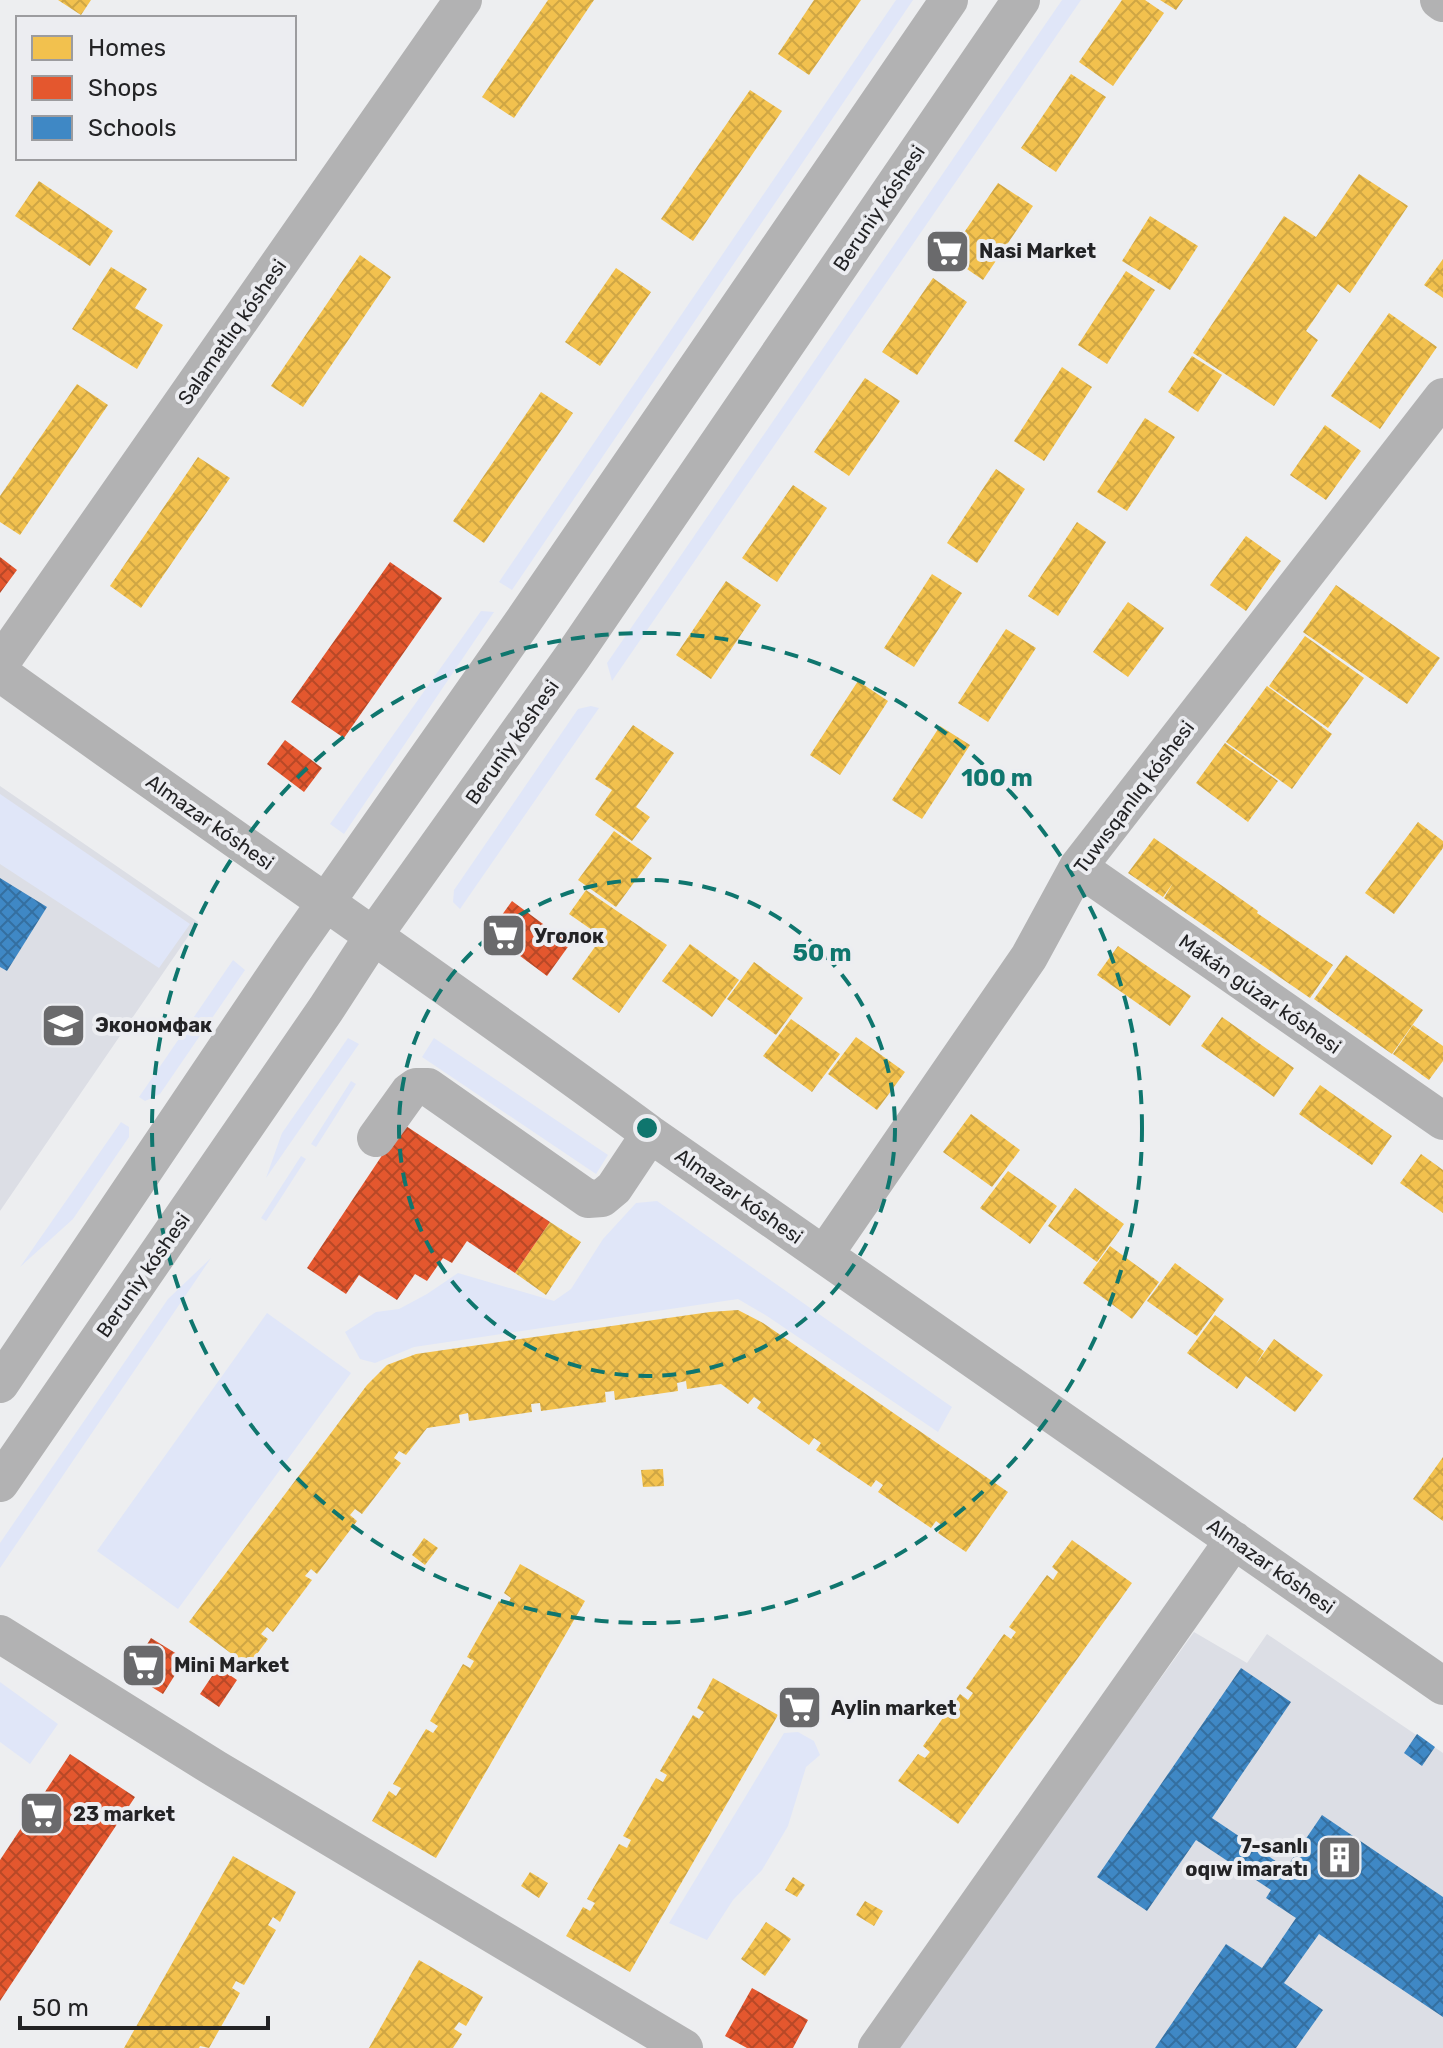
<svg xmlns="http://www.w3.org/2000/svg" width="1443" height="2048" font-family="Rubik,sans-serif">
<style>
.built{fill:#dcdee5}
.green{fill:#e0e6f8}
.homes{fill:url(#homes-cross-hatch)}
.shops{fill:url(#shops-cross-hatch)}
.schools{fill:url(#schools-cross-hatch)}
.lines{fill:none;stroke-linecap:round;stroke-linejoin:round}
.minor{stroke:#b2b2b3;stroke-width:38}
.ring{fill:none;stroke:#0f766e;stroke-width:4;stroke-dasharray:14 10}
.labels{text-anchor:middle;stroke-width:8;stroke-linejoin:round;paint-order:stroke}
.street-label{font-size:20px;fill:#232325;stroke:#ecedf1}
.poi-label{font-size:20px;font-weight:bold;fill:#232325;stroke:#ecedf1;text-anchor:start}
.centre{fill:#0f766e;stroke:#ecedf1;stroke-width:4}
.ring-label{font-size:24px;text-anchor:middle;font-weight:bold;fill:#0f766e;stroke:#ecedf1;stroke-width:8;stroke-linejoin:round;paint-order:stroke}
</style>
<defs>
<pattern id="homes-cross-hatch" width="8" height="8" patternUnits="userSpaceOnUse" patternTransform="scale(2)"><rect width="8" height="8" fill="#f2c14e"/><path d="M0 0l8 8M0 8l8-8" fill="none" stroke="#cfa644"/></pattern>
<pattern id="shops-cross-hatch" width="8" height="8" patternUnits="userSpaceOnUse" patternTransform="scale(2)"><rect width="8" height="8" fill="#e4572e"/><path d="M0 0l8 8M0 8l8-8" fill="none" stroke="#b84827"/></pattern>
<pattern id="schools-cross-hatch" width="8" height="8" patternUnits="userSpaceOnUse" patternTransform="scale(2)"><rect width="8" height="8" fill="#3f88c5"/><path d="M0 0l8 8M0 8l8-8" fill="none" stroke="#346fa0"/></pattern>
</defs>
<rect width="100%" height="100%" fill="#edeef0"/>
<!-- built -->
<path class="built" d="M0,786L198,922L0,1211Z
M1194,1632L1247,1663L1267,1634L1443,1753V2048H894Z"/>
<!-- green -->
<path class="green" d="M896,0H913L512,590L499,582Z
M1062,0H1081L612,681L607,663Z
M481,611L494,612L344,834L330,824Z
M591,706L599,708L460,909L453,902L454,890L578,709Z
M0,794L190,924L159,968L0,864Z
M233,960L245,970L160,1094L145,1101L139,1097Z
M348,1038L359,1044L266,1178L282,1133Z
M434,1038L608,1155L596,1174L422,1057Z
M351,1081L356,1084L316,1147L311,1144Z
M121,1122L129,1127V1137L73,1219L20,1267Z
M301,1156L306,1159L266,1221L261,1218Z
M657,1201L952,1407L938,1432L767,1316L738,1299L414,1347L375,1363L360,1359L345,1332L376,1312L399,1309L427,1294L458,1273L554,1301L571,1289L603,1239L636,1203Z
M211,1258L0,1568V1543L168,1299Z
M267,1313L351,1373L178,1609L97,1551Z
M0,1682L58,1724L30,1764L0,1742Z
M798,1732L814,1741L820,1755L806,1767L788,1826L762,1870L733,1900L707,1940L669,1923L784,1733Z"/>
<!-- homes -->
<path class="homes" d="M58,0H91L81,15Z
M548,0H594L514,118L482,97Z
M814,0H861L809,75L778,54Z
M1122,0H1145L1164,13L1113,86L1079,62Z
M1160,0H1183L1176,10Z
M1071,74L1106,97L1056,172L1021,148Z
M750,90L782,111L693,241L661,219Z
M1359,174L1408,206L1350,293L1338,284L1306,331L1318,340L1274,406L1193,353L1284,216L1316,237Z
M39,181L113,231L90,266L15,216Z
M998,183L1033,206L983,280L948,256Z
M1150,216L1198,246L1170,290L1122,261Z
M360,255L391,277L303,407L271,386Z
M1443,259V298L1424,285Z
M111,267L147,289L135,308L163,325L137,369L72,329Z
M616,268L651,292L600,366L565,342Z
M1126,271L1155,290L1107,364L1078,345Z
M933,278L967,302L917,375L882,352Z
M1389,313L1437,347L1380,429L1331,396Z
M1192,356L1222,375L1198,412L1168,392Z
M1062,367L1092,387L1044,461L1014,441Z
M865,378L900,401L849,476L814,452Z
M77,384L108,405L20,535L0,522V496Z
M541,392L573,413L484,543L453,521Z
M1145,418L1175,437L1127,511L1097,492Z
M1325,425L1361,451L1326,500L1290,475Z
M198,457L230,478L141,608L110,586Z
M996,469L1025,489L977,563L947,543Z
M793,485L827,508L777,582L742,558Z
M1077,522L1106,542L1058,616L1028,596Z
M1246,536L1281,561L1246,611L1210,585Z
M932,574L962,593L914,667L884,648Z
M726,581L761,605L711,679L676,655Z
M1336,585L1440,658L1407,704L1303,632Z
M1128,602L1164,628L1128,677L1093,652Z
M1006,629L1036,648L988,722L958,703Z
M1305,636L1364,678L1328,728L1269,686Z
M858,681L888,701L840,775L810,755Z
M1267,686L1332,734L1292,789L1226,742Z
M633,725L674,753L636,807L650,817L632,841L595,815L612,790L595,779Z
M940,726L970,745L922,819L892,800Z
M1225,743L1278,781L1248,822L1196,783Z
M1418,822L1443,841V848L1394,914L1365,893Z
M614,831L652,858L616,907L578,880Z
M1154,838L1258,911L1257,913L1333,965L1310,998L1164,898L1173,883L1163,897L1128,873Z
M586,890L667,945L619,1013L572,979L602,937L569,914Z
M690,944L739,980L712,1017L662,981Z
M1118,946L1191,996L1170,1026L1097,975Z
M1346,955L1423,1010L1392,1054L1314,999Z
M754,962L803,998L776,1035L727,999Z
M1222,1017L1294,1068L1274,1097L1201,1046Z
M791,1019L840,1054L812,1092L763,1056Z
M1413,1025L1443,1046V1061L1429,1080L1393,1054Z
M856,1037L905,1072L877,1110L828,1074Z
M1320,1085L1392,1136L1372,1165L1299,1114Z
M971,1114L1020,1150L992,1187L943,1152Z
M1421,1154L1443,1170V1213L1400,1183Z
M1008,1171L1057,1206L1030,1244L980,1208Z
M1075,1188L1124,1224L1097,1262L1048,1226Z
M550,1222L581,1242L546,1295L515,1273Z
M1110,1246L1159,1282L1132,1319L1083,1283Z
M1175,1263L1224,1299L1197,1336L1147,1301Z
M738,1310L763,1323L1008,1492L966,1552L938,1533L943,1526L936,1521L931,1528L878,1492L883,1485L876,1480L871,1487L816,1450L821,1443L814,1438L809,1445L757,1408L761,1402L754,1397L748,1404L721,1384L687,1389L686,1381L677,1383L678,1391L615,1400L614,1391L605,1392L606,1402L541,1411L540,1403L531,1404L532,1412L469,1421L468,1413L459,1415L460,1423L427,1428L406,1455L399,1451L394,1458L401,1463L362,1514L355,1509L350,1515L357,1521L317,1574L311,1569L305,1576L312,1580L273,1632L267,1627L261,1634L268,1639L248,1666L189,1622L367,1385L387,1365L416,1354L710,1312Z
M1215,1315L1264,1351L1256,1364L1274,1339L1323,1375L1295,1412L1246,1376L1237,1389L1187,1353Z
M1443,1457V1521L1413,1499Z
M663,1469L664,1486L643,1487L641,1470Z
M424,1538L438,1548L425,1565L412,1555Z
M1072,1540L1132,1583L958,1824L898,1781L918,1754L925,1758L930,1752L923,1746L960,1694L968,1700L973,1693L966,1688L1004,1634L1011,1639L1016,1632L1009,1627L1047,1575L1053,1580L1058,1572L1052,1567Z
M520,1564L585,1601L436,1858L372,1821L389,1791L396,1796L401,1788L393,1784L426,1729L433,1733L438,1726L430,1721L463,1664L470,1668L474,1661L467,1657L499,1601L507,1605L511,1598L504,1593Z
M713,1678L778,1715L630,1972L566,1936L583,1907L590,1911L595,1903L587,1899L619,1844L627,1848L631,1840L623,1836L656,1778L663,1782L667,1775L660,1771L693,1715L699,1719L704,1712L697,1708Z
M233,1856L296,1892L280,1922L273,1917L268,1925L276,1930L244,1985L236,1981L232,1988L240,1993L209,2048L200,2046L199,2048H124Z
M530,1872L548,1883L539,1898L521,1886Z
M793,1877L805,1885L797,1897L785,1890Z
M865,1901L883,1911L874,1926L856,1915Z
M766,1922L791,1939L765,1976L741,1959Z
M419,1960L483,1997L466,2026L459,2022L454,2029L462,2034L453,2048H369Z"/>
<!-- shops -->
<path class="shops" d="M0,557L17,570L0,593Z
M390,562L442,598L344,738L291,702Z
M285,740L322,768L304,792L267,764Z
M512,901L570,944L547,976L489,933Z
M403,1124L550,1222L515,1273L467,1241L452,1263L443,1258L427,1281L415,1274L397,1300L359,1275L346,1294L307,1268Z
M151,1638L185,1659L163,1694L129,1673Z
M218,1667L237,1680L219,1707L200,1694Z
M70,1754L135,1797L0,2001V1860Z
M752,1988L808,2020L793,2048H747L725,2036Z"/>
<!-- schools -->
<path class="schools" d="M0,878L47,907L7,971L0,967Z
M1241,1668L1291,1702L1212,1818L1286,1868L1322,1815L1443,1897V2017L1319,1934L1284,1983L1323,2010L1296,2048H1155L1226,1944L1262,1968L1296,1918L1266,1898L1271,1890L1196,1840L1147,1911L1097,1877Z
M1417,1734L1435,1747L1422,1766L1404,1753Z"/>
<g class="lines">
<!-- minor -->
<path class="minor" d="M1439,0L1443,3
M0,664L463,0
M0,673C216,828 436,976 650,1134L1443,1686
M1078,867L1443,1121
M376,1138L409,1092L416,1087H428L588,1199L602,1198L614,1188L650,1134
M824,1255L1029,957L1078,867L1443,397
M0,1384L291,952L522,623L949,0
M0,1483L326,1009L374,935L573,656L1021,0
M0,1634L216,1769L684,2048
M877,2048L1234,1540"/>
</g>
<!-- distance rings -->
<g class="ring">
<circle cx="647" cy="1128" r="248"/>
<circle cx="647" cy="1128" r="495"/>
</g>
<!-- icons -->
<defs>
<symbol id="supermarket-square" viewBox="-11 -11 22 22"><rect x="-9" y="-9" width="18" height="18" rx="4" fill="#6a6a6c" stroke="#ecedf1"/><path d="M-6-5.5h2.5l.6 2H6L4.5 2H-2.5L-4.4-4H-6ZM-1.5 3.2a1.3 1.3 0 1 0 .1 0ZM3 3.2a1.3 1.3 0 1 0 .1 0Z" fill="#fff"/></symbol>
<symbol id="university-square" viewBox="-11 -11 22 22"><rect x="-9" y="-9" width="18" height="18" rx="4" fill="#6a6a6c" stroke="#ecedf1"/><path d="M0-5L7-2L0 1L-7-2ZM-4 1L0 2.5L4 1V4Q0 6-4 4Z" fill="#fff"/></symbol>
<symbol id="building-square" viewBox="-11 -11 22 22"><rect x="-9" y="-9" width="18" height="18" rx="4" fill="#6a6a6c" stroke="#ecedf1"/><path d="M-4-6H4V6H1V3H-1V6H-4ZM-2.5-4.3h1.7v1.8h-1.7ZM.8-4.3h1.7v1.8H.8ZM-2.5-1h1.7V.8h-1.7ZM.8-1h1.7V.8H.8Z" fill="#fff"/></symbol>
</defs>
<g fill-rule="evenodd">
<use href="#supermarket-square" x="922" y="226" width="51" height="51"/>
<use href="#supermarket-square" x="478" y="910" width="51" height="51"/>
<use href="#university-square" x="38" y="1000" width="51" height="51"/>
<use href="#supermarket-square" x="118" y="1640" width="51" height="51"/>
<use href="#supermarket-square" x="774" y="1682" width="51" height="51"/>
<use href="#supermarket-square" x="16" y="1788" width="51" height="51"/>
<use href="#building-square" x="1314" y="1832" width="51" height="51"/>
</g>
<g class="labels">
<!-- street labels -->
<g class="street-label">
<text transform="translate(879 208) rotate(-56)" y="7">Beruniy kóshesi</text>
<text transform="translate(232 332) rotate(-55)" y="7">Salamatlıq kóshesi</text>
<text transform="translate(512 742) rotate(-55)" y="7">Beruniy kóshesi</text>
<text transform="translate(1134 797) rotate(-53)" y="7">Tuwısqanlıq kóshesi</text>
<text transform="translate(210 822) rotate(35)" y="7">Almazar kóshesi</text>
<text transform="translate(1260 994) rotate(35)" y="7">Mákán gúzar kóshesi</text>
<text transform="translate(739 1196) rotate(35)" y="7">Almazar kóshesi</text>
<text transform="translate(143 1275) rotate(-55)" y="7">Beruniy kóshesi</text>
<text transform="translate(1271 1566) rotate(35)" y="7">Almazar kóshesi</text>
</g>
<!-- poi labels -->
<g class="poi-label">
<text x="979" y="258">Nasi Market</text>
<text x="534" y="943">Уголок</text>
<text x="95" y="1032">Экономфак</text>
<text x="174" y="1672">Mini Market</text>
<text x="831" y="1715">Aylin market</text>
<text x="73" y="1821">23 market</text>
<text x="1308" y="1853" text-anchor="end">7-sanlı<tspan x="1308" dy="23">oqıw imaratı</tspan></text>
</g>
</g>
<circle cx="647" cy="1128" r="12" class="centre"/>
<g class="ring-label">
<text x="997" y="786">100 m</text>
<text x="822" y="961">50 m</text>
</g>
<!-- legend -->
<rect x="16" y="16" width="280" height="144" fill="#ecedf1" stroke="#9c9c9f" stroke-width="2"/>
<rect x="32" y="36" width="40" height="24" fill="#f2c14e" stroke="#9c9c9f" stroke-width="2"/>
<text x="88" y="56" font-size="24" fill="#232325">Homes</text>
<rect x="32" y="76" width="40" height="24" fill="#e4572e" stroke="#9c9c9f" stroke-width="2"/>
<text x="88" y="96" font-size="24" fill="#232325">Shops</text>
<rect x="32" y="116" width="40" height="24" fill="#3f88c5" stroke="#9c9c9f" stroke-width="2"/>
<text x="88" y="136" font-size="24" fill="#232325">Schools</text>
<!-- scale -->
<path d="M20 2016v12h248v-12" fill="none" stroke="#232325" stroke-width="4"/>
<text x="32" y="2016" font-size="24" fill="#232325" stroke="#ecedf1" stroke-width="6" paint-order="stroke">50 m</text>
</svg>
